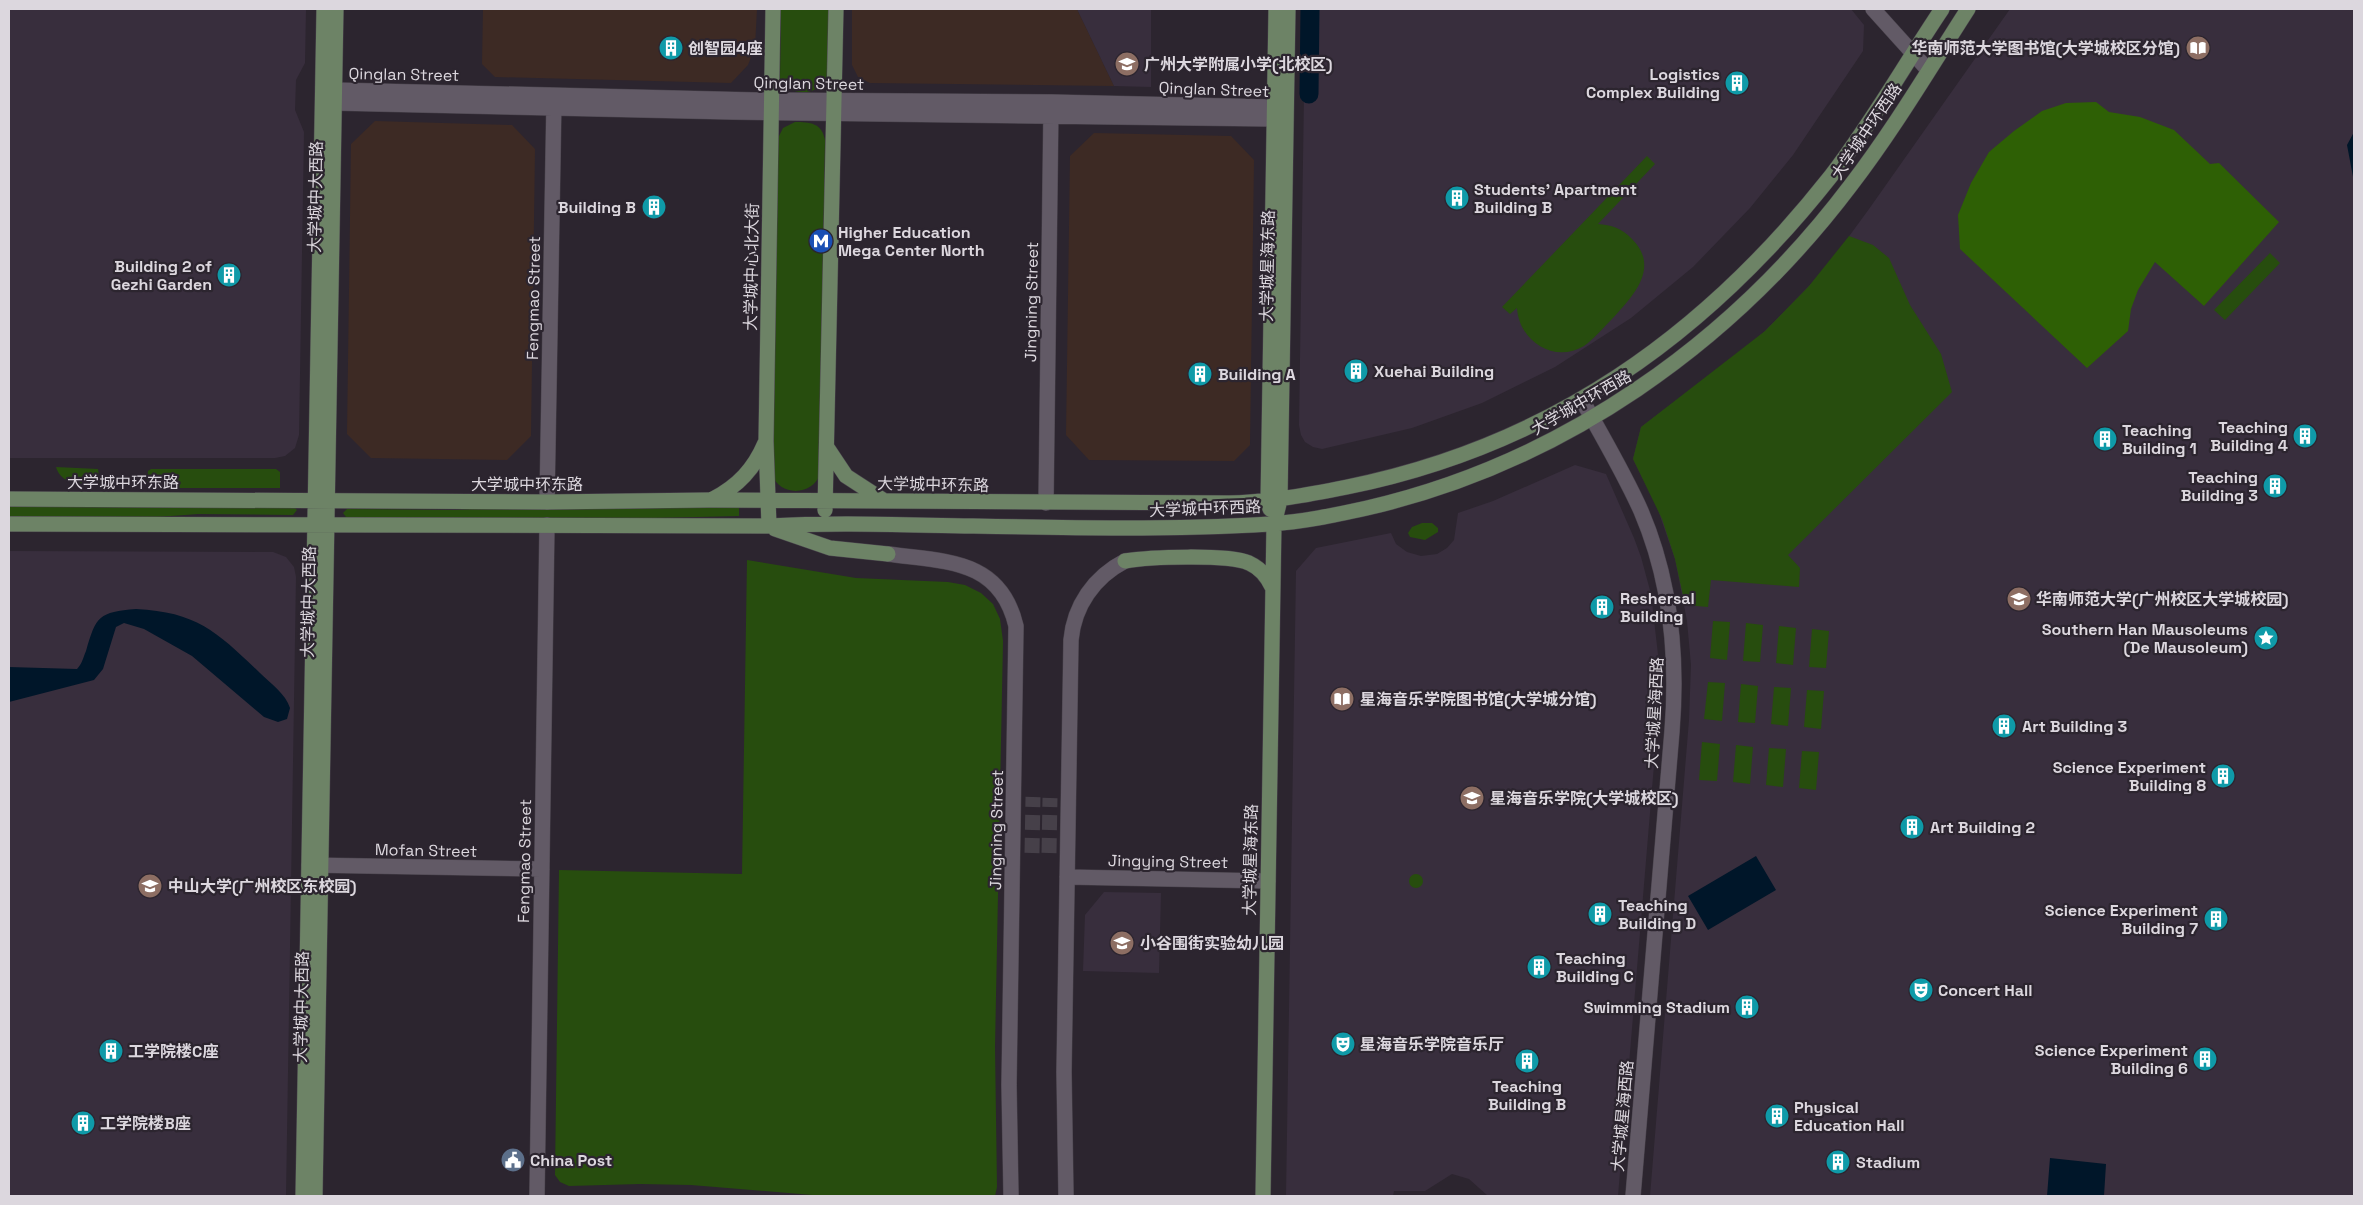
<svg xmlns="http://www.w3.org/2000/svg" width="2363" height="1205" font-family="'Space Grotesk','Noto Sans SC',sans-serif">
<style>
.commercial{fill:#3d2a24}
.education{fill:#382e3d}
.green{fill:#274d0e}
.forest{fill:#2e6005}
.water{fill:#001629}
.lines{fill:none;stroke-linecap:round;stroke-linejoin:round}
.river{stroke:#001629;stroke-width:19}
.major-tunnel{stroke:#464049;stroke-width:15;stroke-dasharray:15 8;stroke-linecap:butt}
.minor-casing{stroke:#48424b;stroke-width:16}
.major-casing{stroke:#48424b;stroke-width:16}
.minor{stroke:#625a66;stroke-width:15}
.major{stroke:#6d8366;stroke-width:15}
.labels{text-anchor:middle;stroke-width:4.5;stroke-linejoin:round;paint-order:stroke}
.poi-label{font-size:16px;font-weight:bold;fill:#dcd7de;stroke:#2c252f;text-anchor:start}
.street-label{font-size:16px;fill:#dcd7de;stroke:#2c252f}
</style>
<rect width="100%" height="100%" fill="#2c252f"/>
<!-- commercial -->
<path class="commercial" d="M483,9H757L755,47L748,65L731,83L495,77L482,64Z
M852,9H1077L1114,86L870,83L858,77L852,65Z
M375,121L512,125L535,149L531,436L507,460L371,458L347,434L351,144Z
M1094,133L1231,136L1254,160L1250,445L1234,461L1089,460L1066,435L1070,156Z"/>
<!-- education -->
<path class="education" d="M9,9H306L305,63L296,80L295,110L304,132L299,435L295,448L285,456L275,458H9Z
M1077,9H1151V87L1114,86Z
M1315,9H1851L1864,25L1863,51L1793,155L1750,208L1693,267L1631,318L1555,367L1482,403L1412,428L1322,449L1313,447L1305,442L1301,435L1299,425L1304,95H1314Z
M2010,9H2354V1196H1650L1689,720L1691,665L1687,621L1675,559L1657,507L1633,459L1641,427L1744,349L1765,331L1809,286L1831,261L1869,209Z
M1575,465L1606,474L1634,538L1641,557L1651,594L1659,663L1657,729L1618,1196H1488L1469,1179L1452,1174L1425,1191H1394L1393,1196H1286L1296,571L1316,548L1391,533L1396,544L1407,552L1421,556L1437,554L1447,548L1454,540L1458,513L1493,501Z
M9,551L273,552L286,557L294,567L296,577L286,1196H9Z
M1104,892L1161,893L1159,973L1083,971L1085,915Z"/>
<!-- green -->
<path class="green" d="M781,9H829L827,75C821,97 789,98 780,78Z
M795,122C810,122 822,123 825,140L820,474C813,496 779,497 772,474L778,138L783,128Z
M1647,156L1655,164L1598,224C1611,225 1622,228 1632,239C1661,268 1632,297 1612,319C1603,328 1594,339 1584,346C1554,364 1519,341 1517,308L1510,314L1502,307Z
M1849,236L1873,245L1889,258L1910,305L1941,354L1952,392L1788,555L1800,568L1799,587L1711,580L1708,607L1685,605L1675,559L1662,519L1633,459L1641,427L1765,331L1809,286Z
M2270,253L2280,263L2225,320L2214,310Z
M56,467L98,469L100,483C84,483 62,487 56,467Z
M151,469H276L280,472V488H174L147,483L148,471Z
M9,506L295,508L297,510L293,515L198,514L145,518L9,517Z
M498,507L739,508V516L614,519L354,517H346L343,513L347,509L455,510Z
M1422,523H1432L1438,528V532L1425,540L1410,537L1408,533L1412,527Z
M747,560L856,578L948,582L965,585L981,593L993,604L1000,619L1003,641L995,1047L997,1187L995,1196H824L691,1185L640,1184L569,1186L560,1182L555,1175L559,870L742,874Z
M1713,621L1730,622L1727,660L1710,658Z
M1746,623L1763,625L1760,662L1743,661Z
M1779,626L1796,628L1793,665L1776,663Z
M1812,629L1829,631L1826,668L1809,667Z
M1708,682L1725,683L1722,721L1704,719Z
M1741,684L1758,686L1755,723L1738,722Z
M1774,687L1791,688L1788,726L1771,724Z
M1807,690L1824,691L1821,729L1804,727Z
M1702,742L1720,744L1717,781L1699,780Z
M1736,745L1753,747L1750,784L1733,782Z
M1769,748L1786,749L1783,787L1766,785Z
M1802,751L1819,752L1816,790L1799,788Z
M1409 881a7 7 0 1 1 14 0a7 7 0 1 1-14 0Z"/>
<!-- forest -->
<path class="forest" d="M2096,102L2109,112L2140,117L2174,130L2210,164L2219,163L2279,222L2204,306L2155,262L2138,290L2131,309L2128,331L2087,368L1960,249L1958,215L1971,183L1989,152L2014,131L2042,111L2066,103Z"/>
<!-- water -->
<path class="water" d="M2354,132V182L2347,145Z
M136,609C198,612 218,633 260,673C270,683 286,694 290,708L287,719L278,722L264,717L192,656L144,629L124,623L116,627L103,669L94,680L9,702V667L77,669C82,664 83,658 86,651C96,616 99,612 136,609Z
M1756,856L1776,890L1708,930L1688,896Z
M2050,1158L2106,1164L2104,1196H2047Z"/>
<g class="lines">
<!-- river -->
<path class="river" d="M1309,94L1310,9"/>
<!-- major-tunnel -->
<path class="major-tunnel" d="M1032,853L1033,797
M1049,853L1050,798"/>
<defs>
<path id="minor" d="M1873,9L1928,70
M324,95L334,90L756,100L1052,102L1274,107L1285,113
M324,97L334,103L732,112L1274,119L1285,114
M1582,400C1602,436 1624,473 1641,511C1671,581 1678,656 1672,731L1633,1196
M547,502L554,99
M1046,503L1051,106
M888,554C944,562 1000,558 1016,626L1009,1085L1011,1196
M309,865L542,869
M1067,877L1268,881
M537,1196L547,525
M1066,1196L1064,1072L1071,640C1074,606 1094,577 1125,561"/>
<path id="major" d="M828,449L846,476L883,500
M9,499L547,502L709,500L1229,503C1269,502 1307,495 1347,487C1550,446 1704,337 1831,176C1872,123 1905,64 1942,9
M713,499C738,486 754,469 765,443
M1270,509L1268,501L1276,9
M825,510L836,9
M9,524L769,526C837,522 905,525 973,526C1072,528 1171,530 1270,524C1303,522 1335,515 1367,508C1562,463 1731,344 1851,185C1894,129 1930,68 1968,9
M769,526L766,441L773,9
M775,529L830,548L888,554
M1125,561C1149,557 1227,554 1249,563C1260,568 1267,576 1272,587
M303,1196L324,9
M315,1196L336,9
M1263,1196L1274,524L1280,500L1288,9"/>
</defs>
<!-- minor casing -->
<use href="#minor" class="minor-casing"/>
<!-- major casing -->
<use href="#major" class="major-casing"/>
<!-- minor -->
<use href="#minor" class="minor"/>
<!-- major -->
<use href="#major" class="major"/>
</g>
<!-- icons -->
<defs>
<symbol id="building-disc" viewBox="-11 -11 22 22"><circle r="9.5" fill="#0f9aa8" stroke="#2c252f"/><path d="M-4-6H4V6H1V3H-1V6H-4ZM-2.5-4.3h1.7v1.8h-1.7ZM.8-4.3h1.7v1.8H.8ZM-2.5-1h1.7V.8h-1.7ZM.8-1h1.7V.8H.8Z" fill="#fff"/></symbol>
<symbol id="library-disc" viewBox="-11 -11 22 22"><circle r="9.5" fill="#8d6e63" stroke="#2c252f"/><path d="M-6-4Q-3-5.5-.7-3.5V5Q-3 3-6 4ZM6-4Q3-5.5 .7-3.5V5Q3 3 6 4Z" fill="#fff"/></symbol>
<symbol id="school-disc" viewBox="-11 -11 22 22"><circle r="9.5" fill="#8d6e63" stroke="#2c252f"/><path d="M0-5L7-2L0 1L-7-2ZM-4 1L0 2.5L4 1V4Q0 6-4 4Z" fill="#fff"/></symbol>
<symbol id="metro-disc" viewBox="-11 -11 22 22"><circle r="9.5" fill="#1a4fb4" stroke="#2c252f"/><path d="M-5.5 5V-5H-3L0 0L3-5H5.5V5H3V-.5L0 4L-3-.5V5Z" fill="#fff"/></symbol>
<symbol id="university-disc" viewBox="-11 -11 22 22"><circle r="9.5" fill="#8d6e63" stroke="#2c252f"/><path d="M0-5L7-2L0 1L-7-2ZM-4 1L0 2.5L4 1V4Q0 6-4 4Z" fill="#fff"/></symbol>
<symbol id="sight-disc" viewBox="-11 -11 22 22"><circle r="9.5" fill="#0f9aa8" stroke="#2c252f"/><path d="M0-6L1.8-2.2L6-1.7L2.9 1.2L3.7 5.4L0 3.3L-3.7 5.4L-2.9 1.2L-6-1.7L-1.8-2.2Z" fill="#fff"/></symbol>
<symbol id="theatre-disc" viewBox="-11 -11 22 22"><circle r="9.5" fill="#0f9aa8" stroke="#2c252f"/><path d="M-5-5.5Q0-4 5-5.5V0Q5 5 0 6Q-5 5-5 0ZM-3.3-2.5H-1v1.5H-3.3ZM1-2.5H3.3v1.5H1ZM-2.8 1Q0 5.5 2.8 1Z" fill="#fff"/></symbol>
<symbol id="civic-disc" viewBox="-11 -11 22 22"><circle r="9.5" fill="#5c6f8a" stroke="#2c252f"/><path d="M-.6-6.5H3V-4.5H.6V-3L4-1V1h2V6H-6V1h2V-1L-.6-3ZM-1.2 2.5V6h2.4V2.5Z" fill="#fff"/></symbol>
</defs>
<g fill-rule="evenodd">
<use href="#building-disc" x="657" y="34" width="28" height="28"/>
<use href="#library-disc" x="2184" y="34" width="28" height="28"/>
<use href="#school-disc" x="1113" y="50" width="28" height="28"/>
<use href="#building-disc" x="1723" y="69" width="28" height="28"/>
<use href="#building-disc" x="1443" y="184" width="28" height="28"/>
<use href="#building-disc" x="640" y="193" width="28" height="28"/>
<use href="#metro-disc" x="807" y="227" width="28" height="28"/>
<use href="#building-disc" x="215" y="261" width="28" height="28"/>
<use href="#building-disc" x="1342" y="357" width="28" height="28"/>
<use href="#building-disc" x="1186" y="360" width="28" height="28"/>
<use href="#building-disc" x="2291" y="422" width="28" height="28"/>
<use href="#building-disc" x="2091" y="425" width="28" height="28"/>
<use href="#building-disc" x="2261" y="472" width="28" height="28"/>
<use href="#university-disc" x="2005" y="585" width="28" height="28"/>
<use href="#building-disc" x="1588" y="593" width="28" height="28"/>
<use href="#sight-disc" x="2252" y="624" width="28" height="28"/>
<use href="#library-disc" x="1328" y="685" width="28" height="28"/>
<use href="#building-disc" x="1990" y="712" width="28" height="28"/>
<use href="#building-disc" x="2209" y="762" width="28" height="28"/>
<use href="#university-disc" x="1458" y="784" width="28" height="28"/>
<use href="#building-disc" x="1898" y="813" width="28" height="28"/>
<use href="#university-disc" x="136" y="872" width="28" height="28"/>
<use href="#building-disc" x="1586" y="900" width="28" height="28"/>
<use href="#building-disc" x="2202" y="905" width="28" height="28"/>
<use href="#school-disc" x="1108" y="929" width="28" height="28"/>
<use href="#building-disc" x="1525" y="953" width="28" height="28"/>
<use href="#theatre-disc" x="1907" y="976" width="28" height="28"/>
<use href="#building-disc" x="1733" y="993" width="28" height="28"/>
<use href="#theatre-disc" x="1329" y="1030" width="28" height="28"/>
<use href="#building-disc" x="97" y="1037" width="28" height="28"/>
<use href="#building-disc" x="2191" y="1045" width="28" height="28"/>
<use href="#building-disc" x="1513" y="1047" width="28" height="28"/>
<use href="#building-disc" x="1763" y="1102" width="28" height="28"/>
<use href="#building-disc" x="69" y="1109" width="28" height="28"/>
<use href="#civic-disc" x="499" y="1146" width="28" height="28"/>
<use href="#building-disc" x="1824" y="1148" width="28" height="28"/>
</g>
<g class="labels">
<!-- poi labels -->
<g class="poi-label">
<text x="688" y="54">创智园4座</text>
<text x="2180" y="54" text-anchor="end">华南师范大学图书馆(大学城校区分馆)</text>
<text x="1144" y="70">广州大学附属小学(北校区)</text>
<text x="1720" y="80" text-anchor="end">Logistics<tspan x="1720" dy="18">Complex Building</tspan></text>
<text x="1474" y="195">Students' Apartment<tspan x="1474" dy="18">Building B</tspan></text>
<text x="636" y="213" text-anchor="end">Building B</text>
<text x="838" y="238">Higher Education<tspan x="838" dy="18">Mega Center North</tspan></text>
<text x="212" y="272" text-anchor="end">Building 2 of<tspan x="212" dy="18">Gezhi Garden</tspan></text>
<text x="1374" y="377">Xuehai Building</text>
<text x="1218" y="380">Building A</text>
<text x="2288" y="433" text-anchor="end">Teaching<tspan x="2288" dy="18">Building 4</tspan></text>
<text x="2122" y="436">Teaching<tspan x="2122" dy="18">Building 1</tspan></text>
<text x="2258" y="483" text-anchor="end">Teaching<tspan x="2258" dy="18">Building 3</tspan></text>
<text x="1620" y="604">Reshersal<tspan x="1620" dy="18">Building</tspan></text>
<text x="2036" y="605">华南师范大学(广州校区大学城校园)</text>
<text x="2248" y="635" text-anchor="end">Southern Han Mausoleums<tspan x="2248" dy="18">(De Mausoleum)</tspan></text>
<text x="1360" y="705">星海音乐学院图书馆(大学城分馆)</text>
<text x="2022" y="732">Art Building 3</text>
<text x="2206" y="773" text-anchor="end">Science Experiment<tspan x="2206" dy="18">Building 8</tspan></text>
<text x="1490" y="804">星海音乐学院(大学城校区)</text>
<text x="1930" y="833">Art Building 2</text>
<text x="168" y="892">中山大学(广州校区东校园)</text>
<text x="1618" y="911">Teaching<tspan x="1618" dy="18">Building D</tspan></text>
<text x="2198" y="916" text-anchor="end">Science Experiment<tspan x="2198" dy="18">Building 7</tspan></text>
<text x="1140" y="949">小谷围街实验幼儿园</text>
<text x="1556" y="964">Teaching<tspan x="1556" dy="18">Building C</tspan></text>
<text x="1938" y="996">Concert Hall</text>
<text x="1730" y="1013" text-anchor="end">Swimming Stadium</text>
<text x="1360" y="1050">星海音乐学院音乐厅</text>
<text x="2188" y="1056" text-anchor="end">Science Experiment<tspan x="2188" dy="18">Building 6</tspan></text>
<text x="128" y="1057">工学院楼C座</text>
<text x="1527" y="1092" text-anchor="middle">Teaching<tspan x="1527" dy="18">Building B</tspan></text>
<text x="1794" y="1113">Physical<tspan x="1794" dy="18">Education Hall</tspan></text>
<text x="100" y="1129">工学院楼B座</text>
<text x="530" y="1166">China Post</text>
<text x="1856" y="1168">Stadium</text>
</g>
<!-- street labels -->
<g class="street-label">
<text transform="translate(404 74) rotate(1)" y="6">Qinglan Street</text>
<text transform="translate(809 83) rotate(1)" y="6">Qinglan Street</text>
<text transform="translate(1214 89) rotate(2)" y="6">Qinglan Street</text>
<text transform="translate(1866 131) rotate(-56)" y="6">大学城中环西路</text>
<text transform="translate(315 197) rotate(-89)" y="6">大学城中大西路</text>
<text transform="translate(1267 266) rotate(-89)" y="6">大学城星海东路</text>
<text transform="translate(751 267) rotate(-89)" y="6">大学城中心北大街</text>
<text transform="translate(533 298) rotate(-89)" y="6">Fengmao Street</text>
<text transform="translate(1031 302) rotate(-89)" y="6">Jingning Street</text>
<text transform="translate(1581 402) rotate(-30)" y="6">大学城中环西路</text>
<text x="123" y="488">大学城中环东路</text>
<text x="527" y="490">大学城中环东路</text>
<text transform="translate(933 484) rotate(1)" y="6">大学城中环东路</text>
<text transform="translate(1205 508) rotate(-2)" y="6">大学城中环西路</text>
<text transform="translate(308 602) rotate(-89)" y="6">大学城中大西路</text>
<text transform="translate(1654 713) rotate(-87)" y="6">大学城星海西路</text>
<text transform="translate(996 830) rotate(-89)" y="6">Jingning Street</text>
<text transform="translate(426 850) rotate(1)" y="6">Mofan Street</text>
<text transform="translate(1250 860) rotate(-89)" y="6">大学城星海东路</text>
<text transform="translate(524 861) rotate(-89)" y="6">Fengmao Street</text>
<text transform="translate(1168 861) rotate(1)" y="6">Jingying Street</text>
<text transform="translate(301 1007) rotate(-89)" y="6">大学城中大西路</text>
<text transform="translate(1622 1116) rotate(-85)" y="6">大学城星海西路</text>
</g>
</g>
<!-- border -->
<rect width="2363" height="1205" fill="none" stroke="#dcd7de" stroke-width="20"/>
</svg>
